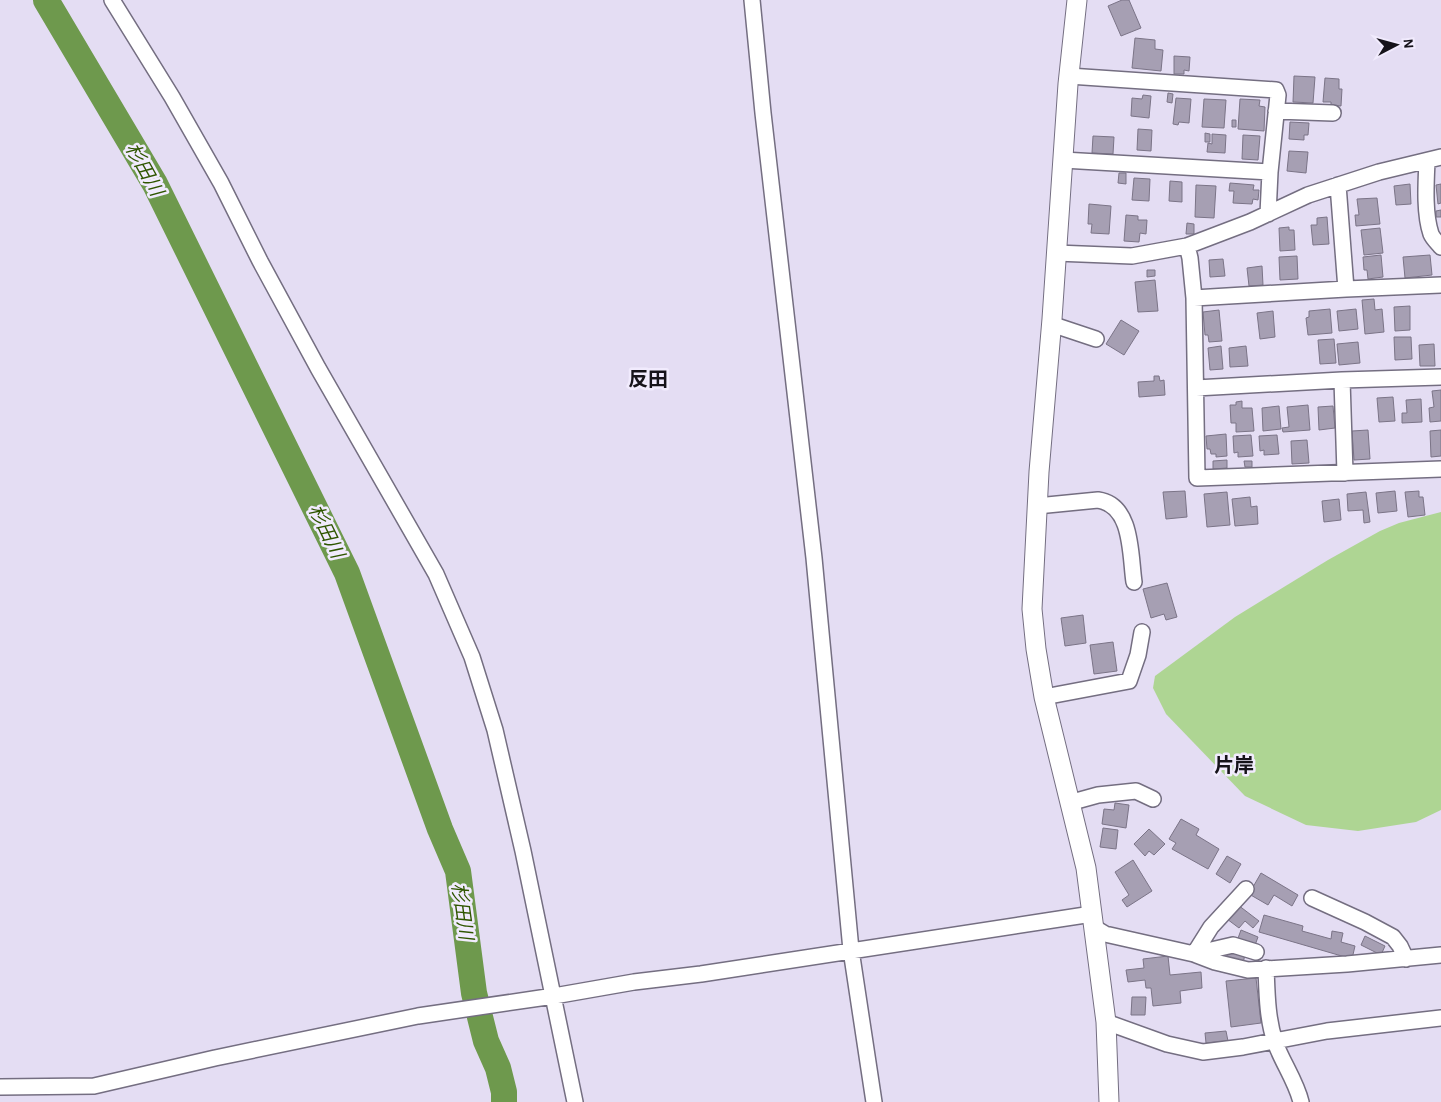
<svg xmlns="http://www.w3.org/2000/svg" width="1441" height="1102" font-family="'Alegreya Sans','Noto Sans JP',sans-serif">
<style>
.green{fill:#aed593}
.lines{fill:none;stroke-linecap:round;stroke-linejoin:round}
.river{stroke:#6e994d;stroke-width:26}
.building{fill:#a69fb3;stroke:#7b7487}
.minor-casing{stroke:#746e81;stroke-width:18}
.tertiary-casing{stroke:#746e81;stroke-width:21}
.minor{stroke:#fff;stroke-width:15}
.tertiary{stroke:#fff;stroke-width:19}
.labels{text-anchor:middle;stroke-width:5;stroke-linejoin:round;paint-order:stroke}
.water-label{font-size:19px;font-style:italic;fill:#2f5600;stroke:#f1ebfd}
.quarter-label{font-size:20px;font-weight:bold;fill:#16131a;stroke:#f1ebfd}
</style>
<rect width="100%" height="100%" fill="#e4ddf3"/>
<!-- green -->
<path class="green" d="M1441,512V810L1416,822L1358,831L1306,825L1245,796L1166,714L1153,688L1155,676L1235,617L1328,560L1380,531L1399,523Z"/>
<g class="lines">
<!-- river -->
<path class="river" d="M46,0L155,184L347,573L440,829L458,871L474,993L486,1041L498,1068L504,1092V1102"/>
</g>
<!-- building -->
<path class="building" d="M1122,0H1129L1141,28L1121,36L1108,6Z
M1135,38L1155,40V49L1163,50L1161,71L1132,68Z
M1174,56L1190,57L1189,71L1184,70V74H1174Z
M1294,76L1315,77L1313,103L1293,102Z
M1325,78L1339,79V89H1342L1341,106L1331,105V102H1323Z
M1168,93L1173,94L1172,103L1167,102Z
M1143,95L1151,96L1149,118L1131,116L1132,98L1142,99Z
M1176,98L1191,99L1189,123L1179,122L1178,125L1173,124Z
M1204,99L1226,100L1224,128L1202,127Z
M1240,99L1260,100L1259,106L1265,107L1264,131L1238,129Z
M1232,120H1236V127H1232Z
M1290,122L1309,123L1308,135H1304V140L1289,139Z
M1138,129L1152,130L1151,151L1137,150Z
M1205,133L1210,134V142H1205Z
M1212,134L1226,135L1225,153L1207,152L1208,143L1212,144Z
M1243,135L1260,136L1258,160L1242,159Z
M1093,136L1114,137L1113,154L1092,153Z
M1289,151L1308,152L1306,173L1287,171Z
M1119,173H1126V184L1118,183Z
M1134,178L1150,179L1149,201L1132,200Z
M1170,181L1182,182V202L1169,201Z
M1230,183L1254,185L1253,190H1259L1258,200L1253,199L1252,204L1233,203L1234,191H1229Z
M1410,184L1411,204L1396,205L1394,186Z
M1441,184V203L1438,204L1436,185Z
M1196,185L1216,186L1214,218L1195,217Z
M1377,198L1380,224L1356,226L1355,215H1359L1357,199Z
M1089,204L1111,206L1109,234L1091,233L1092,224H1088Z
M1441,210V217H1436V211Z
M1126,215L1138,216V220H1147L1146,234L1140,233L1139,242L1124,241Z
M1327,217L1329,244L1313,245L1311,225H1317V218Z
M1187,223L1194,224V234H1186Z
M1289,227V230H1294L1295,250L1280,251L1279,228Z
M1380,228L1383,253L1364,255L1361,230Z
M1381,255L1383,277L1368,279L1367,270H1364L1363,257Z
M1430,255L1432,275L1405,278L1403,257Z
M1297,256L1298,279L1280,280L1279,257Z
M1223,259L1225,276L1210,277L1209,260Z
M1262,266L1263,285L1249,286L1247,268Z
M1147,270H1155V276L1147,277Z
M1155,280L1158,311L1138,312L1135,282Z
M1374,299L1375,310L1382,309L1384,332L1365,334L1362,300Z
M1410,306V330L1395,331L1394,307Z
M1330,309L1332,333L1308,335L1306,318L1309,317V311Z
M1356,309L1358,329L1339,331L1337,311Z
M1219,310L1222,341L1209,342L1208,335H1205L1203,312Z
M1273,311L1275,337L1260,339L1257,313Z
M1121,320L1139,331L1124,355L1106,344Z
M1394,337H1411L1412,359L1395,360Z
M1334,339L1336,363L1320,364L1318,340Z
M1358,342L1360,363L1339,365L1337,344Z
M1434,344L1435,366H1420L1419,345Z
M1221,346L1223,369L1210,370L1208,348Z
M1246,346L1248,366L1230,367L1229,348Z
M1154,376H1159L1160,381L1164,380L1165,395L1139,397L1138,382L1154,381Z
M1441,390V421L1430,422L1429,408L1434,407L1432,391Z
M1393,397L1395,421L1379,422L1377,398Z
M1421,399L1422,422L1402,423V413H1407L1406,400Z
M1242,401V408H1252L1254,431L1236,432V423H1231L1230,405H1236V402Z
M1308,405L1310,430L1283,432L1282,428L1289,427L1287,407Z
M1279,406L1281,429L1263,431L1262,408Z
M1333,406L1335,428L1319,430L1318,407Z
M1368,430L1370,459L1354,460L1352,431Z
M1441,430V456L1431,457L1430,431Z
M1226,434L1227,456L1216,457V454H1211L1210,449H1207L1206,436Z
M1251,435L1253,456L1238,457V452L1234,453L1233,436Z
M1277,435L1279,454L1264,455V450L1260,451L1259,436Z
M1307,440L1309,463L1292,464L1291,441Z
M1227,460V468L1213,469V461Z
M1244,461H1252V467H1245Z
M1185,491L1187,517L1166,519L1163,492Z
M1395,491L1397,511L1378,513L1376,493Z
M1419,491V497H1423L1425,515L1408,517L1405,492Z
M1227,492L1230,525L1207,527L1204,494Z
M1366,492L1370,522L1364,523L1363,510L1348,511L1347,494Z
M1250,497L1251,507L1257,506L1258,524L1235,526L1232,499Z
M1339,499L1341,520L1324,522L1322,501Z
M1167,583L1177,617L1166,620L1164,614L1151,618L1143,589Z
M1083,615L1086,643L1065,646L1061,618Z
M1113,642L1117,671L1094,674L1090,645Z
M1115,803L1129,805L1126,828L1102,824L1104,809L1114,810Z
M1181,819L1199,829L1196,835L1219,849L1208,869L1172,849L1176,843L1169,839Z
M1103,828L1118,830L1116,849L1100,847Z
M1149,829L1165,844L1154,855L1149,851L1145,856L1134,844Z
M1227,856L1241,864L1230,883L1216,874Z
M1133,860L1152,891L1127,907L1122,900L1129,895L1115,872Z
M1261,873L1298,895L1292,906L1274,895L1268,905L1249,894Z
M1238,905L1259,921L1253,928L1245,921L1239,928L1227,919Z
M1264,915L1303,926L1302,931L1331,939L1332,931L1343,933L1341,942L1355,946L1352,959L1259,932Z
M1241,930L1258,937L1254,948L1237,941Z
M1365,936L1385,946L1381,955L1361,945Z
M1228,950L1245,954L1243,964L1226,960Z
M1168,956L1170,975L1201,972L1202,988L1180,991L1181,1003L1153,1006L1151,988H1146L1145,980L1128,982L1126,970L1144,968L1143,959Z
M1256,978L1261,1023L1231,1027L1226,981Z
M1132,997H1146L1145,1015H1131Z
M1226,1031L1228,1041L1206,1043L1205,1033Z"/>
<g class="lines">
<defs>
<path id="minor" d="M112,0L172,97L221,183L260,261L318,368L436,574L472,657L495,730L523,851L575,1102
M752,0L763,113L814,558L851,950L874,1102
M1069,76L1276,90L1278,95L1270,172L1268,214
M1276,111L1333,113
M1063,160L1270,172
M1427,161C1426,183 1424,213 1431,234C1433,239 1438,243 1441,247
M1338,185L1346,289
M1187,246L1190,258L1194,298L1197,478L1441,469
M1056,253L1132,256L1187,246L1250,222L1308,195L1379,172L1441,157
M1194,298L1346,289L1441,285
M1051,324L1096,339
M1342,380L1345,473
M1196,388L1342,380L1441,377
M1037,506L1098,500C1133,505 1130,555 1134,582
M1044,697L1129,681L1138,655L1142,632
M1069,803L1098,795L1136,791L1153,799
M1312,898L1365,922L1393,937L1400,946L1406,959
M1095,928L1105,934L1194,954L1215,962L1248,970L1347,964L1441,955
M1194,954L1211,927L1246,889
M1194,954L1233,945L1256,952
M1266,968C1267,992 1267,1018 1275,1042C1282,1062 1296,1081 1301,1102
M1106,1022L1167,1044L1203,1052L1243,1047L1327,1031L1441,1018
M0,1087L94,1086L215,1058L418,1016L554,996L634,982L701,974L1092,914"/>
<path id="tertiary" d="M1077,0L1068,84L1052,319L1039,472L1032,609L1036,649L1044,697L1086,868L1106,1022L1109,1102"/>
</defs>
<!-- minor casing -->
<use href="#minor" class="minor-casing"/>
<!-- tertiary casing -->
<use href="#tertiary" class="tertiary-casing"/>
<!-- minor -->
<use href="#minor" class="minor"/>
<!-- tertiary -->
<use href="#tertiary" class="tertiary"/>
</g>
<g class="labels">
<!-- water labels -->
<g class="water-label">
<text transform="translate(145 169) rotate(61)" y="7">杉田川</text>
<text transform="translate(327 531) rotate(64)" y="7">杉田川</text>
<text transform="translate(463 911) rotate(82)" y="7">杉田川</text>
</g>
<!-- quarter labels -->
<g class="quarter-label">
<text x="648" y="386">反田</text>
<text x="1234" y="772">片岸</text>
</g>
</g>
<!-- north arrow -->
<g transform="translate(1396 45) rotate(84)" stroke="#f1ebfd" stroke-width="4" paint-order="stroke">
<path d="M0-4L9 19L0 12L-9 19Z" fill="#16131a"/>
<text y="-8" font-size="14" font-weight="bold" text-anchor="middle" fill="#16131a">N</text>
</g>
</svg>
